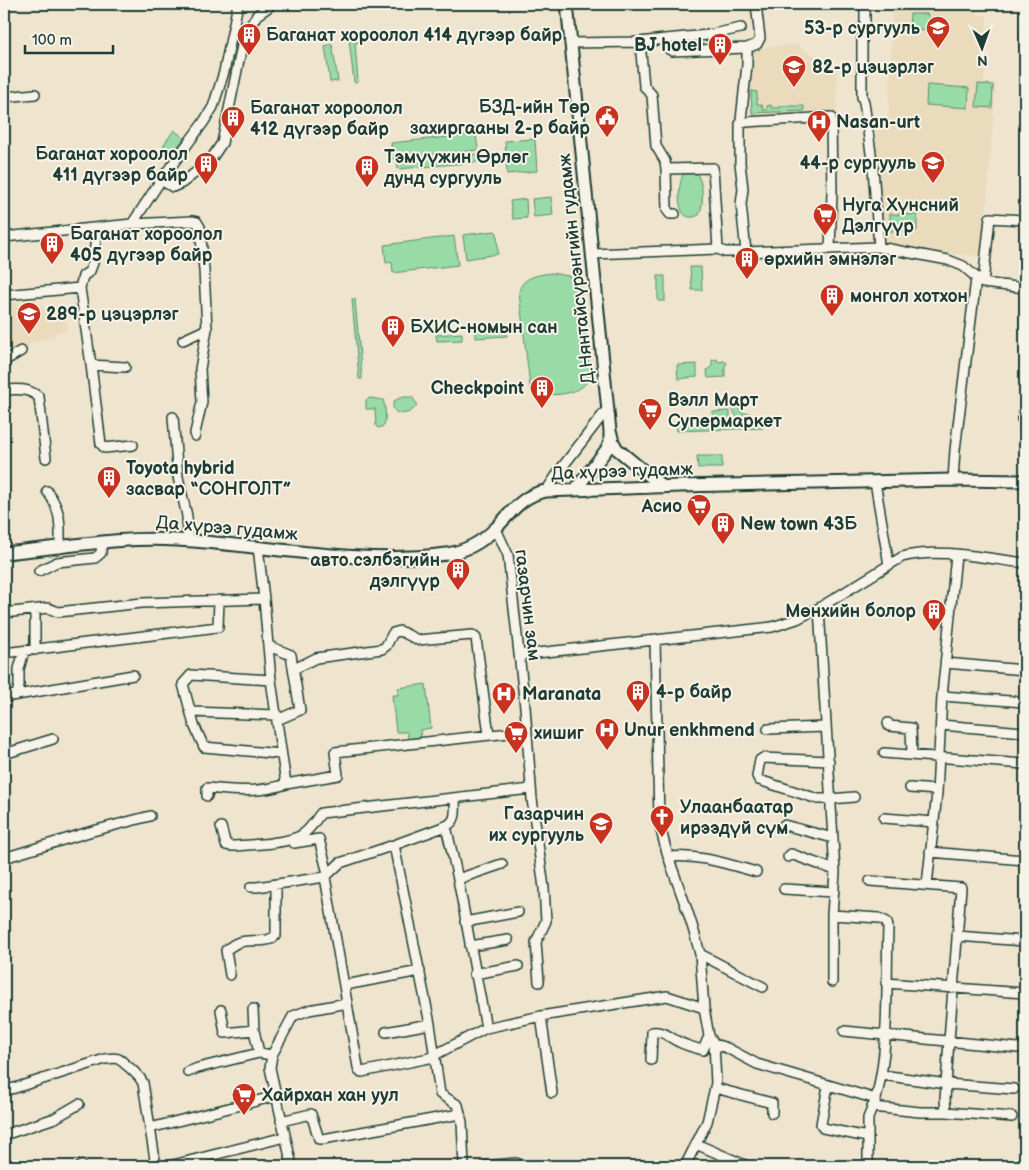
<svg xmlns="http://www.w3.org/2000/svg" width="1029" height="1170" font-family="'Balsamiq Sans',sans-serif">
<style>
.built{fill:#e9dbbc}
.green{fill:#98dba7;stroke:#5c8c6e}
.lines{fill:none;stroke-linecap:round;stroke-linejoin:round}
.minor-casing{stroke:#1f3d34;stroke-width:12}
.major-casing{stroke:#1f3d34;stroke-width:15}
.minor{stroke:#f7f3e8;stroke-width:9}
.major{stroke:#f7f3e8;stroke-width:11}
.labels{text-anchor:middle;stroke-width:4;stroke-linejoin:round;paint-order:stroke}
.poi-label{font-size:18px;font-weight:bold;fill:#1f3d34;stroke:#f7f3e8;text-anchor:start}
.street-label{font-size:18px;fill:#1f3d34;stroke:#f7f3e8}
</style>
<rect width="100%" height="100%" fill="#efe5ce"/>
<filter id="ink" filterUnits="userSpaceOnUse"><feTurbulence type="fractalNoise" baseFrequency=".02" numOctaves="2"/><feDisplacementMap in="SourceGraphic" scale="10" xChannelSelector="R" yChannelSelector="G"/><feConvolveMatrix kernelMatrix="1 2 1 2 8 2 1 2 1" color-interpolation-filters="sRGB"/></filter>
<g filter="url(#ink)">
<!-- built -->
<path class="built" d="M893,4H978V15L987,16L984,83L996,84L983,256L939,253L888,244L882,239L875,123L888,122Z
M797,45L829,65H836L837,110L830,114L751,117L750,52L770,46Z
M4,303L41,304L45,310L67,308L69,317L66,318L67,330L54,333V337L32,342L18,359L4,369Z"/>
<!-- green -->
<path class="green" d="M910,14H927L931,19L930,31L909,30Z
M1021,16H1025V49L1019,48Z
M366,37L367,41L355,43L358,81L356,83L354,82L349,40Z
M332,44L338,81L330,82L325,46Z
M978,84L993,85L992,108L976,107Z
M927,85L969,88L968,108L926,105Z
M751,91L757,92V104L762,105L763,110H767V106L771,105L772,108H780V106H804V111L752,113Z
M174,130L184,138L173,153L163,146Z
M476,134L478,150L392,159L391,143Z
M535,139L537,171L507,174L505,141Z
M490,153V161L398,169L397,161Z
M684,173H696C704,182 704,204 699,215C673,228 678,180 684,173Z
M551,197L553,215L534,217L532,199Z
M526,199L527,218L513,219L510,201Z
M890,214L917,215V231H890Z
M495,231L497,233L498,254L466,259L463,235Z
M454,236L458,265L393,273L392,262L386,263L384,245Z
M690,267H701L702,290H692Z
M551,273L569,276L580,286L590,375C586,396 546,399 531,389L530,386L519,293C521,277 537,275 551,273Z
M658,276H665V301H658Z
M352,299H355L362,379H359Z
M507,329V336L476,338V331Z
M462,333V340L437,341L436,335Z
M717,359L718,362L724,361L727,363L725,366V377L708,378L707,370L712,366V360Z
M697,364V377L678,379L677,365Z
M402,397H412L417,404C412,417 388,418 394,401Z
M370,398L383,400C386,408 386,418 384,426L378,428L376,426L375,409H366V400Z
M736,406L742,413H749L762,423L763,428L677,431L676,426L740,422L732,409Z
M730,411V422L713,423L712,412Z
M697,456H722V468H698Z
M426,684L431,728L420,730L421,742L409,744L407,732H396L392,695H398V688Z"/>
<g class="lines">
<defs>
<path id="minor" d="M865,4V22L862,37V97L864,102L873,168L879,247
M665,39L708,35L741,28
M640,42L665,39L669,49L672,51L747,48V65L740,129V163L743,189L741,204L746,252
M570,43L640,42L644,86L652,95L656,146L665,161L666,169L713,168L718,249
M747,48L757,44L760,38L756,4
M4,97L35,94
M740,124L746,122L831,117L832,193L830,249
M666,169L667,210L670,214H675
M161,180L173,187L182,183L209,162L222,143L244,36L257,15L270,6
M132,224L192,221L197,222L200,227L204,270L207,329L183,340
M4,237L132,224L161,180L203,123L213,107L224,72L238,4
M592,254L718,249L725,252H746L879,247L948,260L963,266L983,283L1025,288
M983,283L990,218L1025,220
M80,288L83,276L90,271L93,263L97,228
M4,295L80,288L91,365L125,367
M4,361L21,351
M91,365L101,444L105,448L133,445
M4,390C17,389 28,388 39,397L46,458
M173,417L178,477L187,516L188,540
M1022,419L1025,415
M195,436V433L202,402L200,369L207,329
M953,480L955,450L976,279
M875,482L889,565
M47,491C62,511 60,525 60,548
M546,491L560,470L608,408
M496,529L508,555L525,707L532,799L544,888L546,921L536,942L539,982
M39,571L57,562L95,558L101,553L102,542
M819,608L835,872L832,915V982
M35,610V650
M4,613L48,608L58,612L142,603L264,599L258,547
M655,639L659,819C666,862 687,901 697,943L700,954L704,1008L709,1036L714,1044L716,1083L707,1122L685,1166
M269,646L291,655L300,710L277,720
M4,653L218,627L219,600
M519,655L772,627L797,619L819,608L902,557C937,547 989,559 1025,563
M946,663L1025,670
M294,669L316,658L382,649L386,646L393,633L400,631L418,640L472,635L476,638L489,735
M271,680L191,675L183,684L194,725L204,747L281,754
M17,695L133,675
M942,696L1025,702
M4,697L17,695L19,685V669L24,651
M191,712L277,715
M888,723L889,726L911,728L912,755
M941,725L1025,732
M768,729L826,727
M884,753L1025,764
M4,754L53,739
M829,761L763,758L760,760L757,776L759,780L818,799H831L854,797
M286,784L338,775L335,752L527,731
M910,788L937,790
M207,796V788C234,791 261,793 286,784L271,680L264,599
M884,818L934,822
M784,825L833,838
M446,826C458,821 455,809 455,798
M221,827L226,845L232,846C249,845 290,844 303,834C310,830 316,819 321,813L531,789
M294,843L319,839L328,874
M394,845L446,826L458,879L486,1028
M930,852L1025,860
M668,857C699,854 727,864 756,872
M788,857L791,854L835,870
M4,858L89,832L150,816
M458,879L502,864
M870,881L961,888L949,1040L945,1100L946,1112L1012,1117
M927,885L937,793L942,696L956,555
M251,887H257L325,877
M784,889L834,892
M832,915L879,918L887,922L888,928C886,985 890,1044 876,1099
M465,922L518,912
M957,936L1025,941
M470,946L508,940
M700,954L763,987
M474,974L518,966
M230,975L226,950C230,947 235,943 240,942C252,938 267,945 276,935V884
M886,983L1025,993
M345,985L420,971
M347,1003L358,1067L359,1071L362,1072L429,1058L486,1028L541,1016L552,1093
M253,1009L254,1030
M221,1010L225,1033L254,1030L259,1053
M541,1016L667,996L704,1008
M844,1031L1018,1048
M386,1032L430,1024
M714,1044L727,1048L757,1064L876,1099L868,1118V1166
M651,1060L652,1032C663,1030 670,1038 679,1042C687,1046 695,1048 703,1050L709,1036
M188,1072L198,1068L259,1053L272,1055
M882,1075L947,1084L1014,1089
M828,1086L821,1124L823,1128L867,1137
M715,1088L772,1103V1113
M4,1090L15,1088L105,1059C122,1057 118,1059 130,1068C136,1074 139,1075 143,1083L156,1166
M872,1107L920,1112H946
M281,1121L311,1114L319,1139H323L460,1114
M150,1128L276,1096
M4,1135L55,1118L79,1104
M696,1144L747,1166
M81,1166H82
M169,1166L285,1137
M292,1166L270,1068L272,1055L293,1016L309,1010L347,1003L325,877L340,863L394,845L430,1024L440,1094L458,1105L462,1122L464,1166
M484,1166L516,1163L523,1166"/>
<path id="major" d="M567,4L610,431V442L607,449L575,490
M611,434L613,442L617,449L663,487
M4,553C61,548 119,536 177,540C267,545 357,566 447,554C467,551 482,542 496,528C512,512 522,495 546,491L680,486L953,480L1025,481"/>
</defs>
<!-- minor casing -->
<use href="#minor" class="minor-casing"/>
<!-- major casing -->
<use href="#major" class="major-casing"/>
<!-- minor -->
<use href="#minor" class="minor"/>
<!-- major -->
<use href="#major" class="major"/>
</g>
</g>
<!-- icons -->
<defs>
<symbol id="school-pin" viewBox="-11 -11 22 30"><path d="M0 17L-7.5 6A9.5 9.5 0 1 1 7.5 6Z" fill="#c8321e" stroke="#f7f3e8"/><path d="M0-5L7-2L0 1L-7-2ZM-4 1L0 2.5L4 1V4Q0 6-4 4Z" fill="#fff"/></symbol>
<symbol id="building-pin" viewBox="-11 -11 22 30"><path d="M0 17L-7.5 6A9.5 9.5 0 1 1 7.5 6Z" fill="#c8321e" stroke="#f7f3e8"/><path d="M-4-6H4V6H1V3H-1V6H-4ZM-2.5-4.3h1.7v1.8h-1.7ZM.8-4.3h1.7v1.8H.8ZM-2.5-1h1.7V.8h-1.7ZM.8-1h1.7V.8H.8Z" fill="#fff"/></symbol>
<symbol id="civic-pin" viewBox="-11 -11 22 30"><path d="M0 17L-7.5 6A9.5 9.5 0 1 1 7.5 6Z" fill="#c8321e" stroke="#f7f3e8"/><path d="M-.6-6.5H3V-4.5H.6V-3L4-1V1h2V6H-6V1h2V-1L-.6-3ZM-1.2 2.5V6h2.4V2.5Z" fill="#fff"/></symbol>
<symbol id="hospital-pin" viewBox="-11 -11 22 30"><path d="M0 17L-7.5 6A9.5 9.5 0 1 1 7.5 6Z" fill="#c8321e" stroke="#f7f3e8"/><path d="M-5-5h3v3.5h4V-5h3V5h-3V1.5h-4V5h-3Z" fill="#fff"/></symbol>
<symbol id="supermarket-pin" viewBox="-11 -11 22 30"><path d="M0 17L-7.5 6A9.5 9.5 0 1 1 7.5 6Z" fill="#c8321e" stroke="#f7f3e8"/><path d="M-6-5.5h2.5l.6 2H6L4.5 2H-2.5L-4.4-4H-6ZM-1.5 3.2a1.3 1.3 0 1 0 .1 0ZM3 3.2a1.3 1.3 0 1 0 .1 0Z" fill="#fff"/></symbol>
<symbol id="church-pin" viewBox="-11 -11 22 30"><path d="M0 17L-7.5 6A9.5 9.5 0 1 1 7.5 6Z" fill="#c8321e" stroke="#f7f3e8"/><path d="M-1.2-6h2.4v3.5h3.3v2.4h-3.3V6h-2.4V-.1h-3.3v-2.4h3.3Z" fill="#fff"/></symbol>
</defs>
<g fill-rule="evenodd">
<use href="#school-pin" x="924" y="14" width="28" height="38"/>
<use href="#building-pin" x="235" y="21" width="28" height="38"/>
<use href="#building-pin" x="706" y="31" width="28" height="38"/>
<use href="#school-pin" x="780" y="53" width="28" height="38"/>
<use href="#civic-pin" x="593" y="103" width="28" height="38"/>
<use href="#building-pin" x="219" y="104" width="28" height="38"/>
<use href="#hospital-pin" x="805" y="108" width="28" height="38"/>
<use href="#school-pin" x="919" y="149" width="28" height="38"/>
<use href="#building-pin" x="192" y="150" width="28" height="38"/>
<use href="#building-pin" x="353" y="153" width="28" height="38"/>
<use href="#supermarket-pin" x="811" y="201" width="28" height="38"/>
<use href="#building-pin" x="38" y="230" width="28" height="38"/>
<use href="#building-pin" x="733" y="245" width="28" height="38"/>
<use href="#building-pin" x="818" y="282" width="28" height="38"/>
<use href="#school-pin" x="15" y="300" width="28" height="38"/>
<use href="#building-pin" x="379" y="313" width="28" height="38"/>
<use href="#building-pin" x="528" y="374" width="28" height="38"/>
<use href="#supermarket-pin" x="636" y="396" width="28" height="38"/>
<use href="#building-pin" x="95" y="464" width="28" height="38"/>
<use href="#supermarket-pin" x="685" y="492" width="28" height="38"/>
<use href="#building-pin" x="709" y="510" width="28" height="38"/>
<use href="#building-pin" x="444" y="556" width="28" height="38"/>
<use href="#building-pin" x="920" y="597" width="28" height="38"/>
<use href="#building-pin" x="624" y="678" width="28" height="38"/>
<use href="#hospital-pin" x="490" y="680" width="28" height="38"/>
<use href="#hospital-pin" x="593" y="716" width="28" height="38"/>
<use href="#supermarket-pin" x="502" y="719" width="28" height="38"/>
<use href="#church-pin" x="648" y="803" width="28" height="38"/>
<use href="#school-pin" x="587" y="810" width="28" height="38"/>
<use href="#supermarket-pin" x="230" y="1081" width="28" height="38"/>
</g>
<g class="labels">
<!-- poi labels -->
<g class="poi-label">
<text x="920" y="34" text-anchor="end">53-р сургууль</text>
<text x="266" y="41">Баганат хороолол 414 дүгээр байр</text>
<text x="702" y="51" text-anchor="end">BJ hotel</text>
<text x="812" y="73">82-р цэцэрлэг</text>
<text x="590" y="113" text-anchor="end">БЗД-ийн Төр<tspan x="590" dy="21">захиргааны 2-р байр</tspan></text>
<text x="250" y="114">Баганат хороолол<tspan x="250" dy="21">412 дүгээр байр</tspan></text>
<text x="836" y="128">Nasan-urt</text>
<text x="188" y="160" text-anchor="end">Баганат хороолол<tspan x="188" dy="21">411 дүгээр байр</tspan></text>
<text x="384" y="163">Тэмүүжин Өрлөг<tspan x="384" dy="21">дунд сургууль</tspan></text>
<text x="916" y="169" text-anchor="end">44-р сургууль</text>
<text x="842" y="211">Нуга Хүнсний<tspan x="842" dy="21">Дэлгүүр</tspan></text>
<text x="70" y="240">Баганат хороолол<tspan x="70" dy="21">405 дүгээр байр</tspan></text>
<text x="764" y="265">өрхийн эмнэлэг</text>
<text x="850" y="302">монгол хотхон</text>
<text x="46" y="320">289-р цэцэрлэг</text>
<text x="410" y="333">БХИС-номын сан</text>
<text x="524" y="394" text-anchor="end">Checkpoint</text>
<text x="668" y="406">Вэлл Март<tspan x="668" dy="21">Супермаркет</tspan></text>
<text x="126" y="474">Toyota hybrid<tspan x="126" dy="21">засвар “СОНГОЛТ”</tspan></text>
<text x="682" y="512" text-anchor="end">Асио</text>
<text x="740" y="530">New town 43Б</text>
<text x="440" y="566" text-anchor="end">авто сэлбэгийн<tspan x="440" dy="21">дэлгүүр</tspan></text>
<text x="916" y="617" text-anchor="end">Мөнхийн болор</text>
<text x="656" y="698">4-р байр</text>
<text x="522" y="700">Maranata</text>
<text x="624" y="736">Unur enkhmend</text>
<text x="534" y="739">хишиг</text>
<text x="680" y="813">Улаанбаатар<tspan x="680" dy="21">ирээдүй сүм</tspan></text>
<text x="584" y="820" text-anchor="end">Газарчин<tspan x="584" dy="21">их сургууль</tspan></text>
<text x="262" y="1101">Хайрхан хан уул</text>
</g>
<!-- street labels -->
<g class="street-label">
<text transform="translate(576 269) rotate(-96)" y="6">Д.Нянтайсүрэнгийн гудамж</text>
<text transform="translate(622 471) rotate(-2)" y="6">Да хүрээ гудамж</text>
<text transform="translate(227 528) rotate(5)" y="6">Да хүрээ гудамж</text>
<text transform="translate(528 605) rotate(83)" y="6">газарчин зам</text>
</g>
</g>
<!-- margin -->
<rect width="1029" height="1170" fill="none" stroke="#f7f3e8" stroke-width="20"/>
<rect x="10" y="10" width="1009" height="1150" fill="none" stroke="#1f3d34" stroke-width="2" filter="url(#ink)"/>
<!-- north arrow -->
<g transform="translate(982 48) rotate(178)" stroke="#f7f3e8" stroke-width="4" paint-order="stroke">
<path d="M0-4L9 19L0 12L-9 19Z" fill="#1f3d34"/>
<text y="-8" font-size="14" font-weight="bold" text-anchor="middle" fill="#1f3d34">N</text>
</g>
<!-- scale -->
<path d="M25 45v8h88v-8" fill="none" stroke="#1f3d34" stroke-width="2.5"/>
<text x="32" y="45" font-size="15" fill="#1f3d34" stroke="#f7f3e8" stroke-width="4" paint-order="stroke">100 m</text>
</svg>
